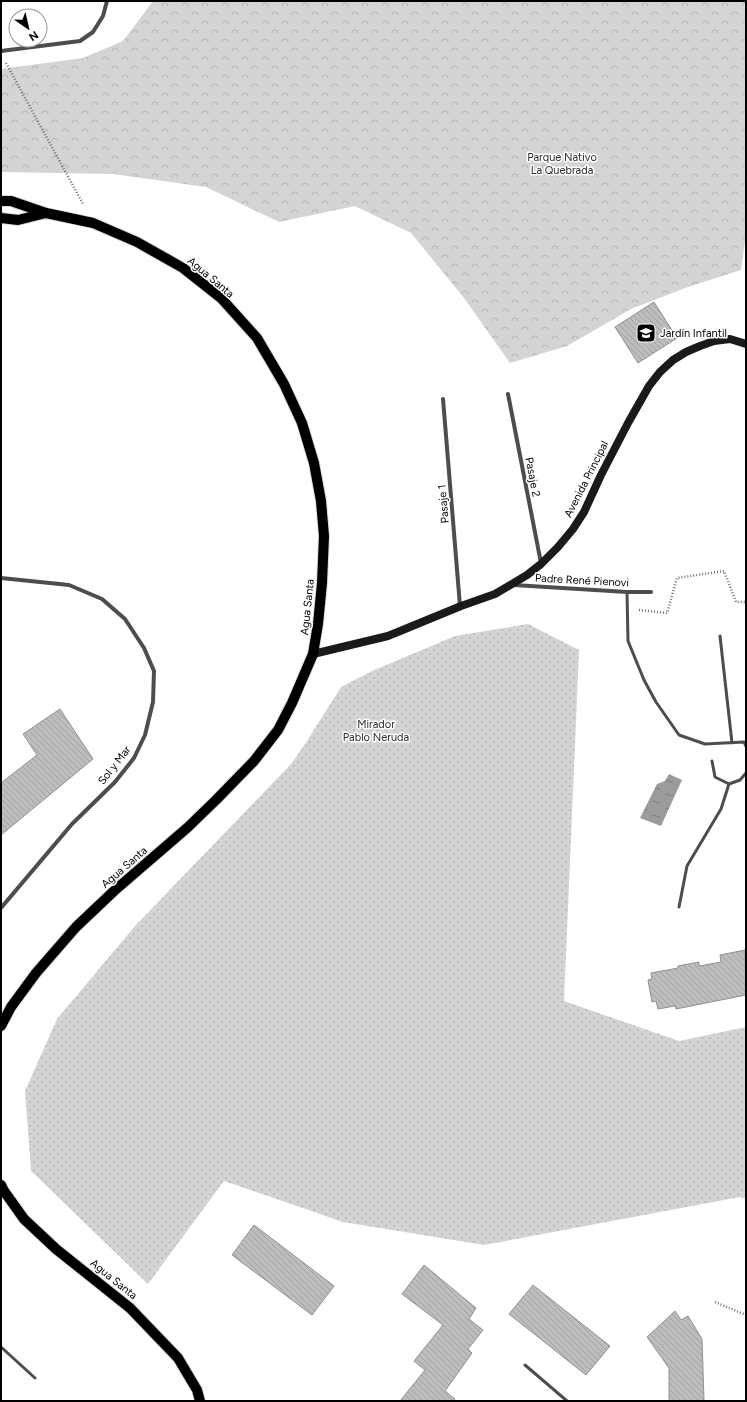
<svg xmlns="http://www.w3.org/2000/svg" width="747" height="1402" font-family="Figtree,sans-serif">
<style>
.green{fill:url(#green-dots)}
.forest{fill:url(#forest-crowns)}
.water{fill:url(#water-ripples)}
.building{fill:url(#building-back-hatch);stroke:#919191}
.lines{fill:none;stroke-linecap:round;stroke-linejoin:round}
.primary-casing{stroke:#dbdbdb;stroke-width:12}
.path{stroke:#6f6f6f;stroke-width:2.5;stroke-dasharray:1 2;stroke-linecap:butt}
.lane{stroke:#4d4d4d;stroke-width:3}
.street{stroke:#4d4d4d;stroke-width:4}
.secondary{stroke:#1a1a1a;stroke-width:8}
.primary{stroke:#000;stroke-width:10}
.labels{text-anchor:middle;stroke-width:3;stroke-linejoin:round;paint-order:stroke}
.park-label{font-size:11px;fill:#2b2b2b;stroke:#fff}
.street-label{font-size:11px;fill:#000;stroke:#fff}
.poi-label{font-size:11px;fill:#000;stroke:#fff;text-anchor:start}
</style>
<defs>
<pattern id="green-dots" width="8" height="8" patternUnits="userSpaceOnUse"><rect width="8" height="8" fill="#d4d4d4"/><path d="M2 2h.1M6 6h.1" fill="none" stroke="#b4b4b4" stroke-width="1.8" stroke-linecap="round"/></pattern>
<pattern id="forest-crowns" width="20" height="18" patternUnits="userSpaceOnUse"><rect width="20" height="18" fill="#d4d4d4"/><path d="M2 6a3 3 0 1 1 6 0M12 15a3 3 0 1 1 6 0" fill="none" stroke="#b4b4b4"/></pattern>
<pattern id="water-ripples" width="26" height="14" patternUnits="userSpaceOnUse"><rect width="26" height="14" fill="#9b9b9b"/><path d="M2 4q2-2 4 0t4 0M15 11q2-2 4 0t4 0" fill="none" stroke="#7c7c7c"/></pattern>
<pattern id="building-back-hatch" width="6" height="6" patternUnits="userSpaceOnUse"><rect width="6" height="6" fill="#bdbdbd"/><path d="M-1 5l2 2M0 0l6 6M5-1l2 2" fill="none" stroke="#a1a1a1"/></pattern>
</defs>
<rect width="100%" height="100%" fill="#fff"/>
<!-- green -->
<path class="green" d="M528,624L579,650L564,1001L679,1041L746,1027V1199L740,1197L484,1245L343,1222L224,1181L148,1284L31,1171L25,1091L57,1019L135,926L292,763L305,744L341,687L372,671L455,636Z"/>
<!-- forest -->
<path class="forest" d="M153,1H746V234L741,270L685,288L631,309L567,346L510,363L464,298L411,233L355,206L279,222L206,187L113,174L1,172V69L83,58L123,41Z"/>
<!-- water -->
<path class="water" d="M669,774L682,780L661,826L640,818L657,784L665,781Z"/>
<!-- building -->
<path class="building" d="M654,302L677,338L638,363L615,327Z
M60,709L93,759L1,835V783L37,755L23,734Z
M745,950L746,995L676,1009L675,1006L658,1009L656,1001L652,1002L648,980L652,979L651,973L678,968V966L699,962V966L721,962L720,955Z
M254,1225L334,1286L312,1315L232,1255Z
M424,1265L476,1308L469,1319L483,1330L468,1349L472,1353L445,1391L455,1399L453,1401H400L425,1370L414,1361L443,1325L402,1294Z
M533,1285L610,1346L586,1375L509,1314Z
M675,1311L681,1320L688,1316L702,1339L704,1401H669V1368L647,1337Z"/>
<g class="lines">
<defs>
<path id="primary" d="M1,201H11L46,213L93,223L137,242L183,268L221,298L257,338L284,384L302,423L314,463L321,501L324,536L322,583L318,624L313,654L292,703L278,730L254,761L216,800L187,828L114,891L76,927L36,973L11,1007L1,1026
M1,218L18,220L46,213
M1,1185L4,1191L24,1219L56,1249L130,1308L178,1358L197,1390L200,1401"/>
</defs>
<!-- primary casing -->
<use href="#primary" class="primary-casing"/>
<!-- path -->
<path class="path" d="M6,63L83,204
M639,610L667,613L677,578L724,571L736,602H746
M715,1302L746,1315"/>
<!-- lane -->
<path class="lane" d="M627,592L628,641L644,680L656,702L679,735L705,744L744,742L746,746
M720,636L732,743
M712,761L715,777L729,784L740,780L746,773
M679,907L687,866L721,809L729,784
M1,1347L35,1378
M525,1365L567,1401"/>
<!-- street -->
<path class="street" d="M1,51L80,41L93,32L103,16L107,1
M508,394L541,563
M443,399L460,606
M1,578L69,585L102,599L125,619L144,648L154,671L153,702L145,735L134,758L115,782L72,824L1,908
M514,585L627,592H651"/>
<!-- secondary -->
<path class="secondary" d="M313,654L388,636L461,606L495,594L527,575L541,564L558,547L573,529L584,512L601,475L628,423L649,386L660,372L673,360L686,352L700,346L714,341L730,339L746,344"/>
<!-- primary -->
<use href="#primary" class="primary"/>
</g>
<!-- icons -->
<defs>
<symbol id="school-square" viewBox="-11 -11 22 22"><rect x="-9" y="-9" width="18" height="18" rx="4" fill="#000" stroke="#fff"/><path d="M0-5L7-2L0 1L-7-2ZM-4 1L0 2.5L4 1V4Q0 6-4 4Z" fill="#fff"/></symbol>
</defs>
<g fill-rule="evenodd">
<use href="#school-square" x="635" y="322" width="22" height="22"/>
</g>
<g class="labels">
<!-- park labels -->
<g class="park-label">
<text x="562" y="161">Parque Nativo<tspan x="562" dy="13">La Quebrada</tspan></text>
<text x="376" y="728">Mirador<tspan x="376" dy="13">Pablo Neruda</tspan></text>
</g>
<!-- street labels -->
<g class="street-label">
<text transform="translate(211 277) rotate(40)" y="4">Agua Santa</text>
<text transform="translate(533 477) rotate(79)" y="4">Pasaje 2</text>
<text transform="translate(586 479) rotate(-63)" y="4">Avenida Principal</text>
<text transform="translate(443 504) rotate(-95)" y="4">Pasaje 1</text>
<text transform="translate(582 580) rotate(3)" y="4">Padre René Pienovi</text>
<text transform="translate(307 607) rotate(-84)" y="4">Agua Santa</text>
<text transform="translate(114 765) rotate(-52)" y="4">Sol y Mar</text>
<text transform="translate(124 867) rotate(-41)" y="4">Agua Santa</text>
<text transform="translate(114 1279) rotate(39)" y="4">Agua Santa</text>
</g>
<!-- poi labels -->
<g class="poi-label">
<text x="660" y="337">Jardín Infantil</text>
</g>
</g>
<!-- border -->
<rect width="747" height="1402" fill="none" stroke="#000000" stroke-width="4"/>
<!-- north arrow -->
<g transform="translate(28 28) rotate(146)"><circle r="19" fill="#ffffff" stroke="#999999"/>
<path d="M0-3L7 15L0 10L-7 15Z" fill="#000000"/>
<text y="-6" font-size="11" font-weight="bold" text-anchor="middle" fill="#000000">N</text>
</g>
</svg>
